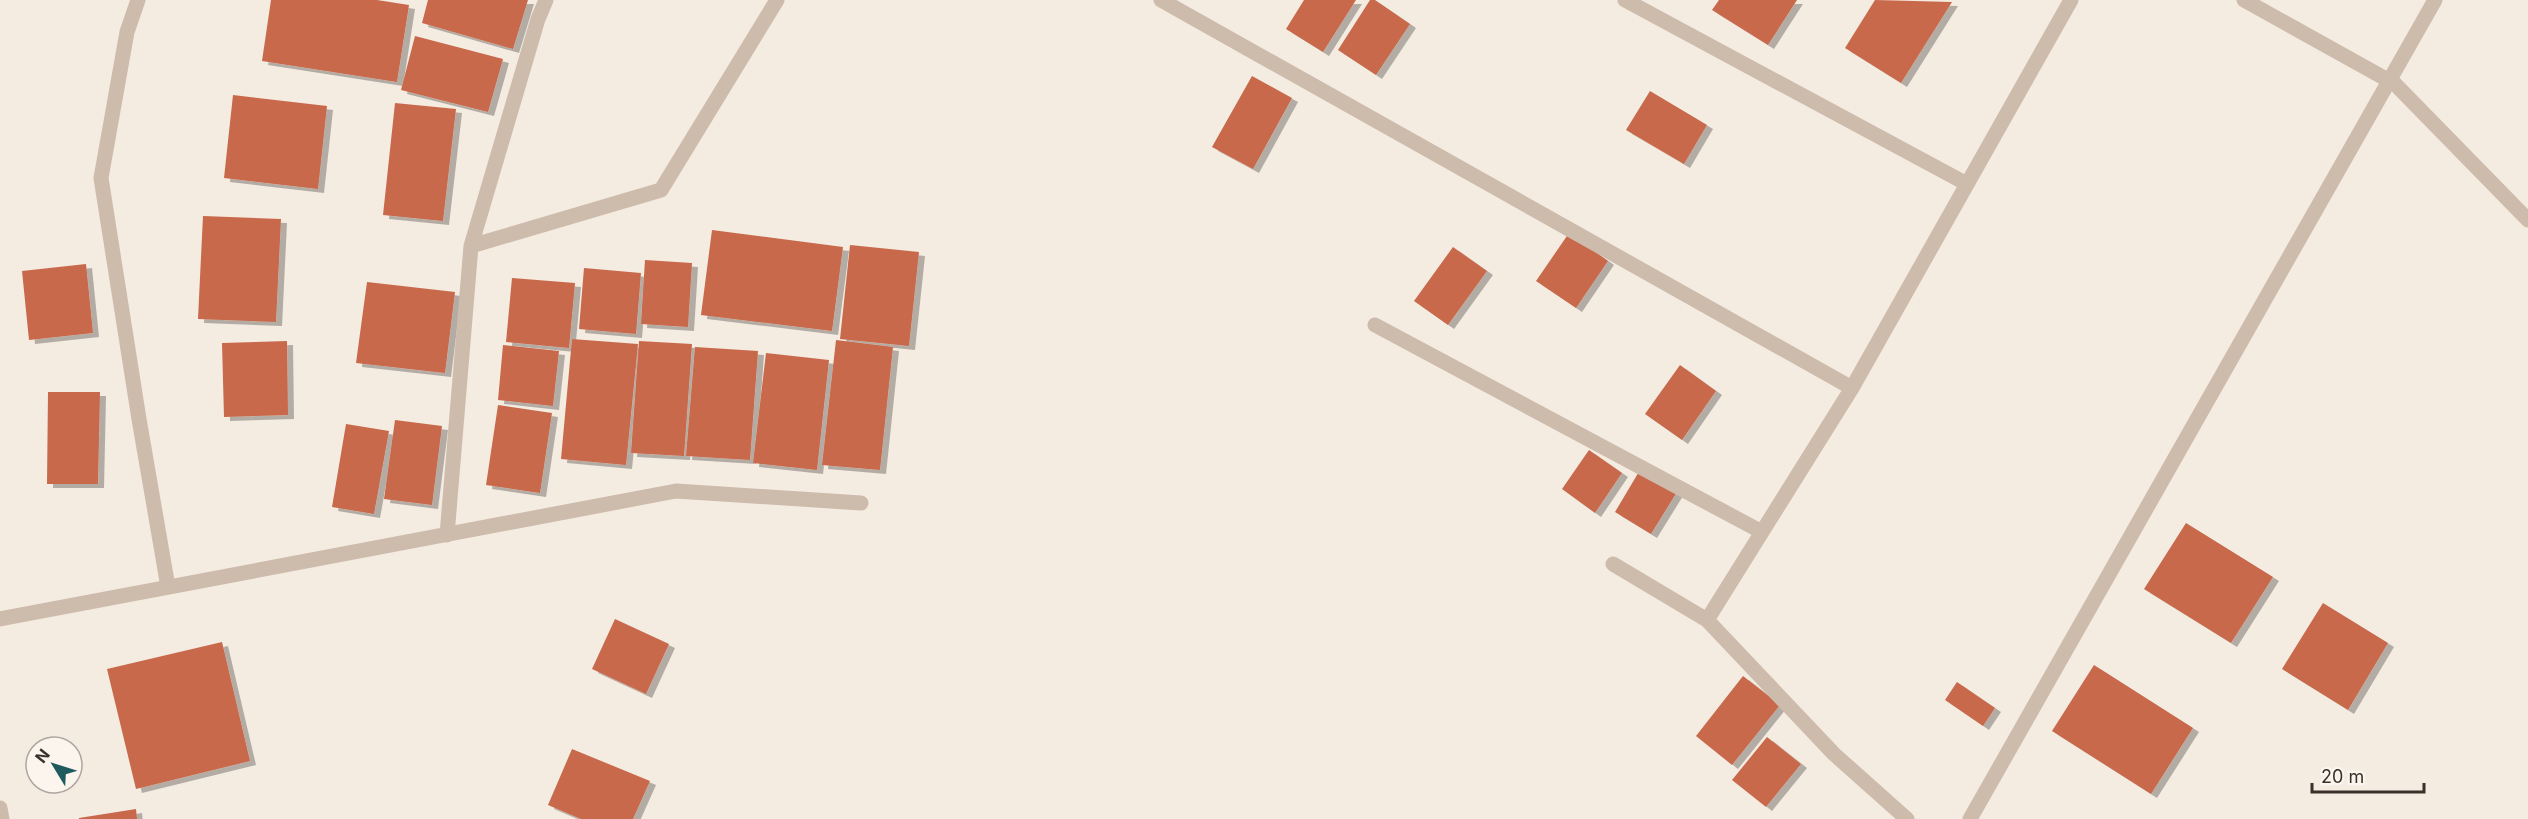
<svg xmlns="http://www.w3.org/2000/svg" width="2528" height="819" font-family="Inter,sans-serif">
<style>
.building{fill:#c8694b;filter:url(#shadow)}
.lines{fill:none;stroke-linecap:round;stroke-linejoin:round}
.minor{stroke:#cdbbac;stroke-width:15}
.tertiary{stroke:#cdbbac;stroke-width:15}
</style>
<defs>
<filter id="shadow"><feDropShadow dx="6" dy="4" stdDeviation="0" flood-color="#0004"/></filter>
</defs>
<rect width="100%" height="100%" fill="#f4ebe1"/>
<!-- building -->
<path class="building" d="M271,0H377L409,5L397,82L262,61Z
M428,0H528L513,49L422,23Z
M1304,0H1356L1323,52L1286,29Z
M1370,0H1375L1410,24L1376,75L1338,50Z
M1719,0H1797L1768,45L1712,10Z
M1875,0L1952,2L1901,83L1845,48Z
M415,36L503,59L488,112L401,90Z
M1252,76L1292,98L1253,169L1212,147Z
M1650,91L1707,125L1684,164L1626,130Z
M233,95L327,106L318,189L224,178Z
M395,103L456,109L443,221L383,215Z
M203,216L281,219L276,322L198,319Z
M712,230L843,247L832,331L701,315Z
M1569,233L1608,261L1576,308L1536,281Z
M850,245L919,252L909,346L840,339Z
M1453,247L1487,271L1448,325L1414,301Z
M645,260L692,263L688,327L641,324Z
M86,264L93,333L29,340L22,271Z
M584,268L641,273L636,334L579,329Z
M512,278L575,283L569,348L506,342Z
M367,282L455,292L445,373L356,363Z
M572,339L638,344L626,465L561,459Z
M836,340L893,347L880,470L822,465Z
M287,341L288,415L224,417L222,343Z
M639,341L692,344L684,456L631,453Z
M503,345L559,351L553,406L498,400Z
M695,347L758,351L750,460L686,456Z
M766,353L829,360L817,470L753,463Z
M1680,365L1716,391L1682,440L1645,414Z
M48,392H100L98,484H47Z
M498,405L552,413L540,493L486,485Z
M395,420L442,426L432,505L384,499Z
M346,424L389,431L374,514L332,507Z
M1589,450L1622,473L1595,513L1562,489Z
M1640,470L1677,492L1651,534L1615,512Z
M2186,523L2273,577L2231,643L2144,589Z
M2323,603L2388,643L2348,710L2282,669Z
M615,619L669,644L646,694L592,669Z
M222,642L250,761L136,789L107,669Z
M2094,665L2193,728L2151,794L2052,731Z
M1743,676L1780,705L1732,765L1696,736Z
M1957,682L1995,708L1983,726L1945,700Z
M1767,737L1801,764L1766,807L1732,780Z
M572,749L650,781L633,819H581L548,805Z
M136,809L137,819H79V818Z"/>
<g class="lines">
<!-- minor -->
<path class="minor" d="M138,0L127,32L101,178L139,419L168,587
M1161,0L1852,388L2071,0
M1625,0L1967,184
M471,246L661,190L777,0
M1375,325L1762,532
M447,535L471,246L538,19L546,0
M1613,564L1707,620L1852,388
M0,619L676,491L861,503
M1707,620L1834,754L1907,819
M0,808L2,819
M1970,819L2435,0"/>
<!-- tertiary -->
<path class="tertiary" d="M2244,0L2395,84L2528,220"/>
</g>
<!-- north arrow -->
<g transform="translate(54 765) rotate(308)"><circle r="28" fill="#fbf5ee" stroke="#aea6a0" stroke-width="1.5"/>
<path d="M0-4.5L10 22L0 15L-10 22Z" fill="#1f5a5e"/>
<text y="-9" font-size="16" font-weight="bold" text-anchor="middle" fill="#3b302b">N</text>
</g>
<!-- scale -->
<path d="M2312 783v9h112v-9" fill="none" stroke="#3b302b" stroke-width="3"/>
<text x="2321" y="783" font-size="18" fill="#3b302b" stroke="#fbf5ee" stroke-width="4.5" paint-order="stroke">20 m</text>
</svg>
